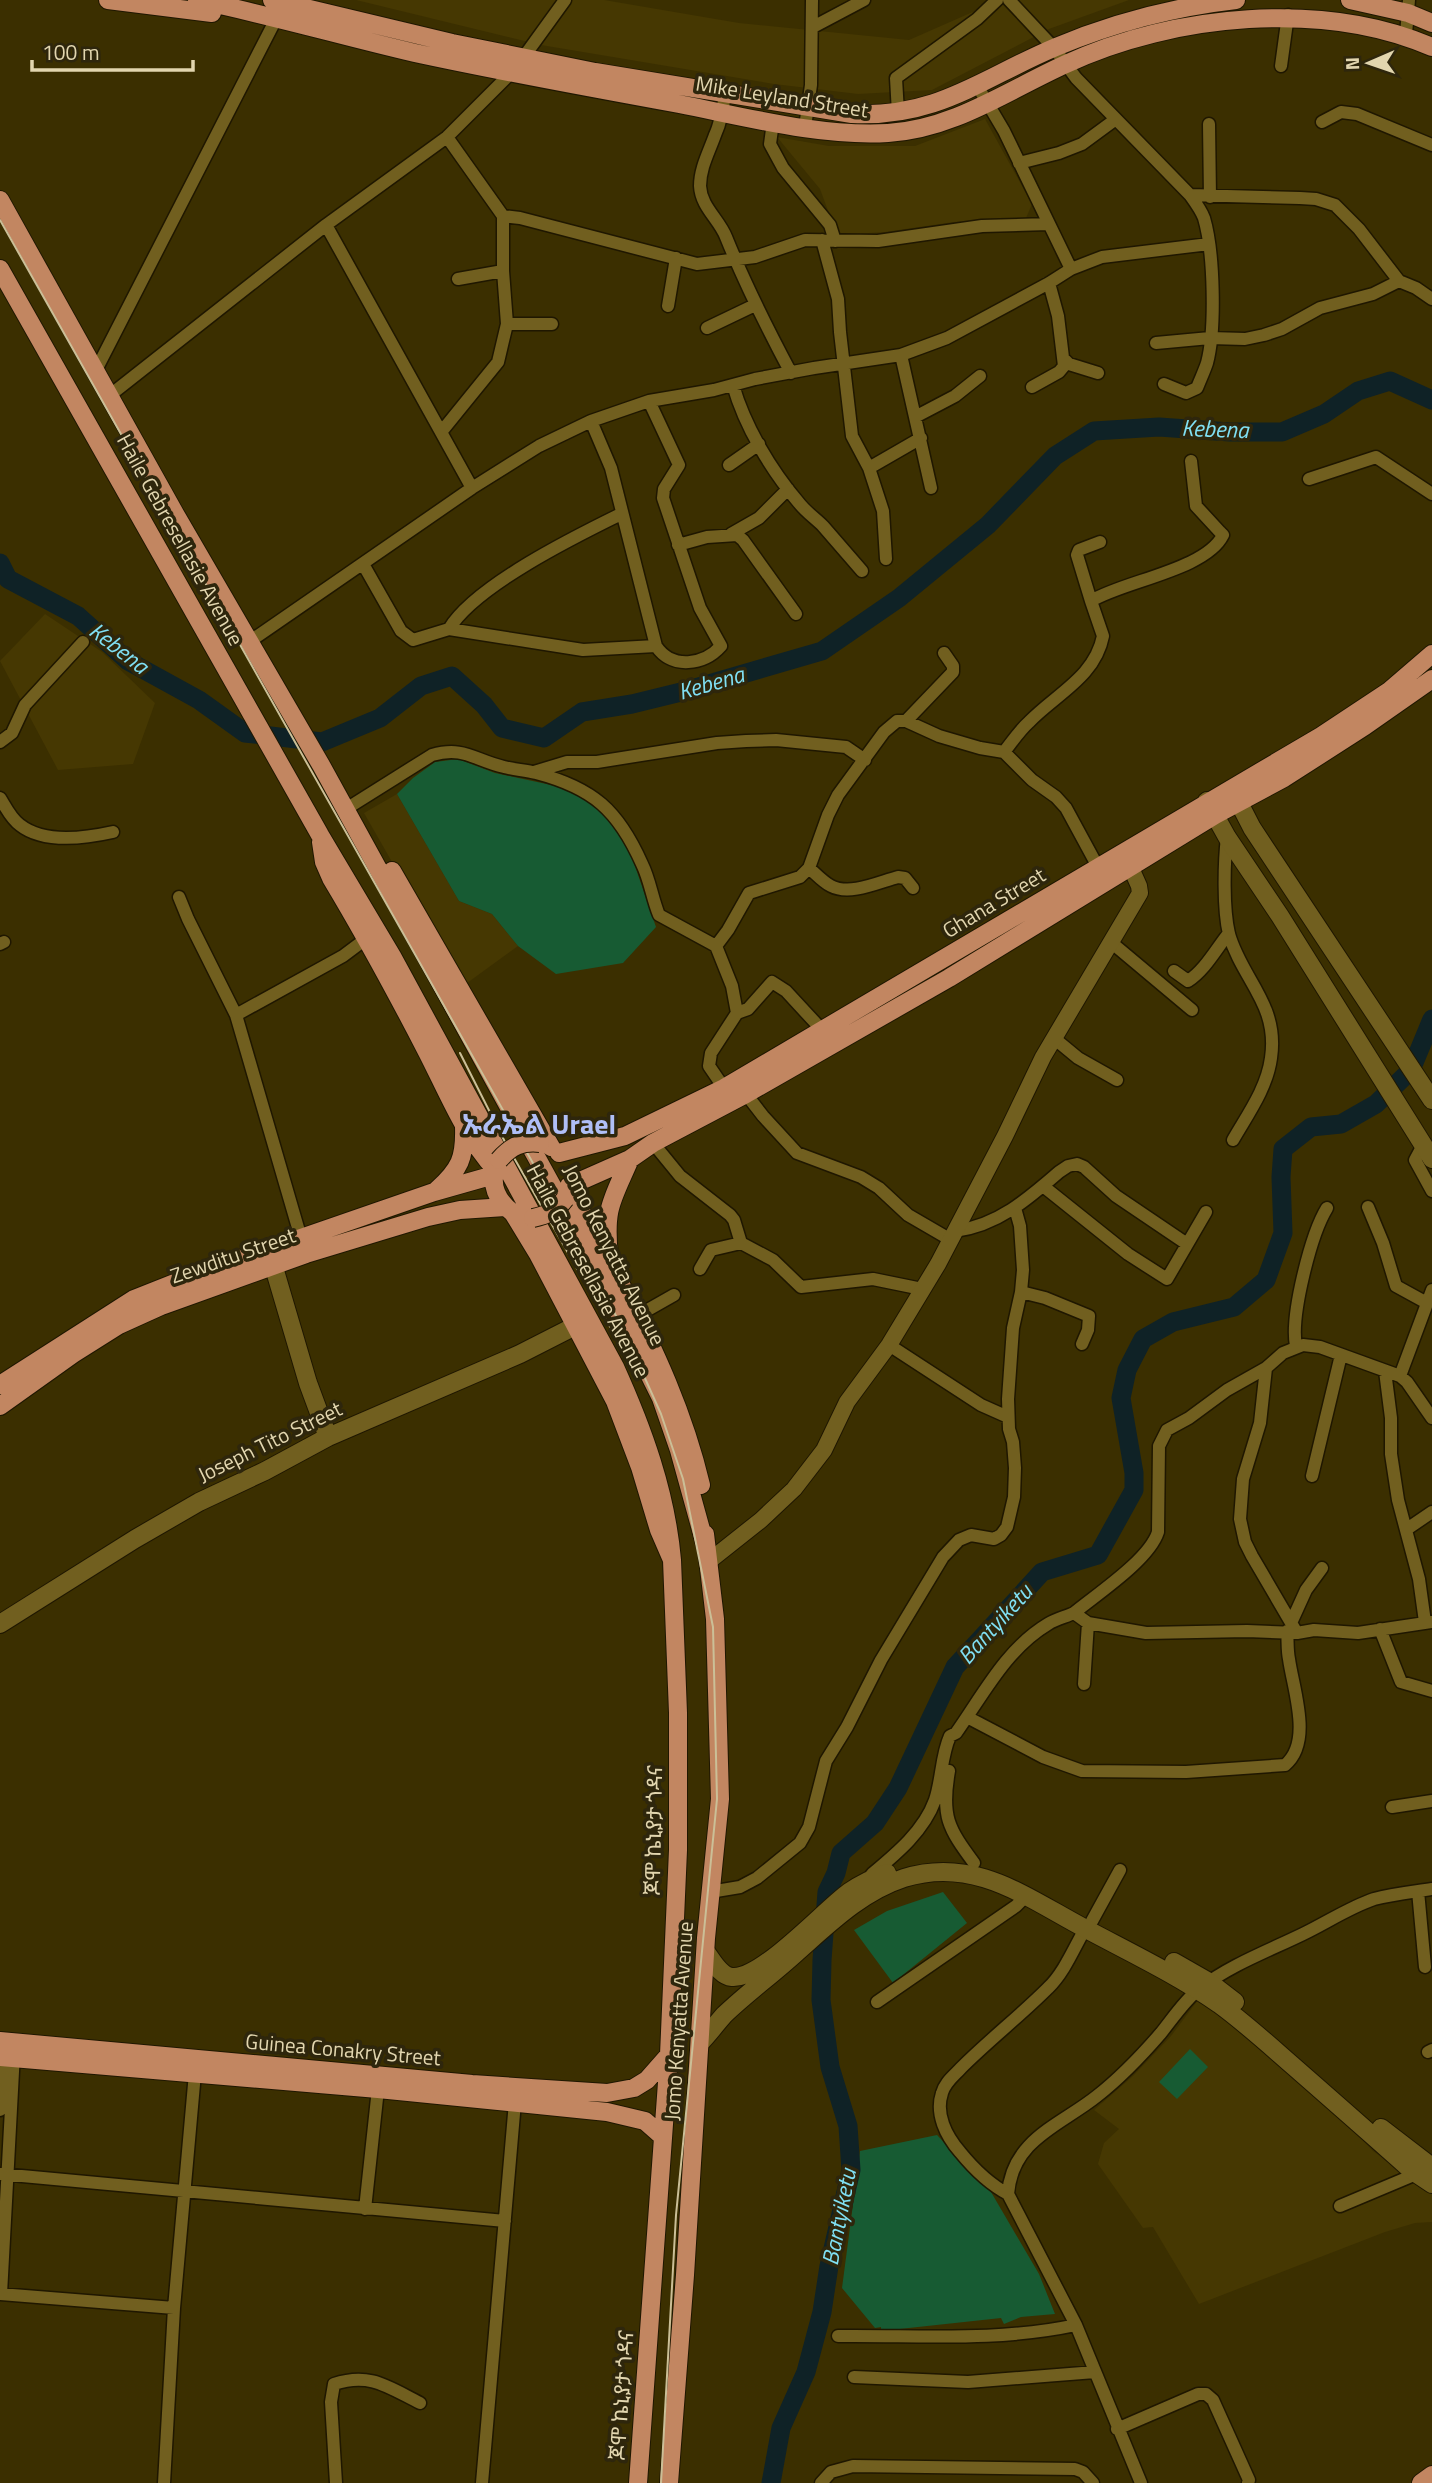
<svg xmlns="http://www.w3.org/2000/svg" width="1432" height="2483" font-family="'Titillium Web','Noto Sans Ethiopic',sans-serif">
<style>
.built{fill:#463802}
.green{fill:#175b33}
.lines{fill:none;stroke-linecap:round;stroke-linejoin:round}
.river{stroke:#0f2226;stroke-width:19}
.minor-casing{stroke:#1f1700;stroke-width:15}
.tertiary-casing{stroke:#1f1700;stroke-width:18}
.secondary-casing{stroke:#1f1700;stroke-width:20}
.primary-casing{stroke:#1f1700;stroke-width:20}
.minor{stroke:#715f1f;stroke-width:12}
.tertiary{stroke:#715f1f;stroke-width:16}
.secondary{stroke:#715f1f;stroke-width:18}
.primary{stroke:#c28661;stroke-width:18}
.tram{stroke:#cbbf97;stroke-width:2}
.primary-bridge-casing{stroke:#1f1700;stroke-width:20;stroke-linecap:butt}
.primary-bridge{stroke:#c28661;stroke-width:18}
.labels{text-anchor:middle;stroke-width:7;stroke-linejoin:round;paint-order:stroke}
.street-label{font-size:21px;fill:#e2d6af;stroke:#2e260c}
.water-label{font-size:23px;font-style:italic;fill:#80e0f4;stroke:#2e260c}
.district-label{font-size:28px;font-weight:bold;fill:#b0bff6;stroke:#2e260c}
</style>
<rect width="100%" height="100%" fill="#3b2f00"/>
<!-- built -->
<path class="built" d="M356,0H604L739,23L909,40L1000,0H1129L1049,29L932,90L858,94L774,84L541,45Z
M985,119L1032,204L1026,218L954,222L885,232L837,235L820,189L777,137L829,146H915Z
M45,614L102,652L155,703L133,764L58,770L0,661Z
M397,794L459,901L492,914L518,946L463,986L364,813Z
M1198,2000L1271,2052L1332,2108L1373,2151L1432,2194V2222L1415,2223L1385,2232L1199,2304L1153,2227L1143,2228L1098,2164L1104,2143L1119,2129L1094,2110L1133,2076L1171,2036Z"/>
<!-- green -->
<path class="green" d="M458,759L495,773L570,789L601,806L626,840L656,927L623,963L556,974L518,946L492,914L459,901L397,794L413,778L435,762Z
M943,1892L967,1923L893,1983L854,1930L887,1911Z
M1190,2049L1208,2067L1177,2099L1159,2082Z
M937,2135L991,2192L1039,2274L1055,2314L1021,2317L1004,2324L1001,2318L881,2331V2327L875,2328L842,2288L860,2151Z"/>
<g class="lines">
<!-- river -->
<path class="river" d="M0,563L8,579L78,616L128,661L199,700L245,733L322,742L380,718L421,686L452,676L484,705L502,728L544,738L582,712L632,704L681,692L822,651L899,598L988,525L1055,456L1094,431L1159,427L1230,432H1282L1324,414L1358,391L1390,381L1432,400
M771,2483L781,2428L806,2372L822,2312L829,2266L851,2170L848,2126L830,2067L821,2000L822,1960L827,1892L836,1873L841,1853L875,1823L898,1788L955,1667L1042,1572L1098,1555L1134,1490V1473L1121,1398L1127,1370L1143,1339L1173,1322L1234,1307L1266,1280L1283,1233L1281,1177L1283,1149L1311,1127L1341,1124L1376,1104L1411,1070L1432,1019"/>
<defs>
<path id="minor" d="M1009,0L1054,48L1076,78L1190,195C1195,202 1201,210 1204,218C1214,252 1216,329 1207,363C1204,372 1200,380 1197,388L1186,393L1164,384
M813,27L864,0
M1406,34L1409,0
M523,58L565,0
M1281,66L1288,15
M978,87L1004,131L1071,269
M725,94C723,108 721,122 715,135C709,152 700,168 700,186C701,207 719,219 726,237C745,284 767,328 791,373
M898,113L896,78L977,19L997,0
M773,122L770,144L783,168L830,225L835,241
M1322,122L1341,112L1357,114L1432,145
M1209,124L1210,197
M805,127L811,85L812,0
M1019,163L1059,153L1082,144L1116,119
M1190,195L1300,198L1316,199L1335,205L1359,229L1399,281L1416,288L1432,299
M503,216L520,218L697,264L755,257L805,240L878,241L982,226L1049,224
M326,225L472,488
M822,240L838,299L840,332L852,436L869,468L883,511L886,559
M458,279L503,271
M668,306L676,258
M507,324H552
M707,328L755,305
M1156,343L1210,338L1245,339L1264,335L1282,329L1320,308L1373,294L1399,281
M901,355L931,488
M1064,359L1069,364L1098,373
M95,372L276,19
M733,385C745,427 771,470 799,503C806,512 815,518 823,526C836,541 849,556 862,571
M1032,387L1059,372L1064,366L1058,316L1049,283
M109,396L326,225L447,137L511,73
M649,401L679,465L664,489L663,498L700,608L721,646C704,665 672,670 656,646
M915,417L955,396L980,376
M442,431L498,362L507,324L503,271V216L447,137
M729,465L759,444
M869,468L921,438
M1309,479L1376,457L1432,494
M731,534L759,518L788,489
M678,545L707,537L737,535L743,540L796,614
M363,564L401,631L413,640L449,629L583,650L656,646L611,468L591,421
M1091,601L1077,555L1079,550L1100,542
M449,629C475,586 574,537 621,514
M249,642L472,488L539,446L591,421L649,401L714,390L755,379L814,368L901,355L947,338L1049,283L1071,269L1102,257L1209,244
M906,721L953,672V666L944,653
M0,742L12,733L25,705L83,642
M1004,752C1012,742 1019,731 1029,722C1056,694 1095,677 1103,636L1091,601C1123,581 1206,570 1223,535L1220,532L1196,506L1191,461
M534,772L567,762H597L717,743L746,741L776,740L846,747L865,760
M0,798C5,806 11,819 20,825C44,844 86,838 113,832
M346,809L432,755C464,746 474,760 504,767C515,770 526,770 536,773C593,788 618,810 642,864C650,880 652,898 659,915L716,946L732,986L737,1013
M1227,837C1224,863 1223,909 1229,934C1242,980 1279,1004 1271,1058C1267,1088 1248,1114 1233,1140
M809,868C816,874 823,882 831,886C850,896 879,882 898,877L905,878L913,888
M179,897L188,919L236,1015L303,1245
M1112,943L1192,1010
M0,944L4,942
M716,946L728,930L749,893L800,877L809,868L828,815L838,795L884,732L897,721H906L939,736L980,748L1004,752L1032,780L1056,797L1066,808L1098,867
M1174,971L1188,981C1205,970 1216,949 1229,933
M236,1015L343,956L367,938
M1055,1039L1078,1058L1117,1080
M724,1088L709,1066L711,1053L737,1013L748,1009L772,982L786,991L822,1030
M746,1094L763,1116L797,1153L861,1177L879,1188L908,1215L951,1240
M653,1143L680,1176L730,1215L734,1220L741,1243
M1422,1147L1415,1160L1432,1191
M1043,1186L1128,1254L1167,1279L1206,1212
M1368,1207L1383,1243L1396,1286L1427,1303
M955,1231C997,1226 1028,1199 1059,1172L1068,1166L1077,1164L1084,1167L1116,1196L1187,1244
M700,1269L711,1250L741,1243L773,1260L801,1287L873,1279L922,1289
M1021,1292L1045,1298L1089,1316L1088,1330L1082,1344
M637,1316L674,1295
M889,1345L981,1405L1008,1417
M1296,1346C1290,1316 1311,1234 1327,1208
M1266,1368L1260,1423L1243,1479L1240,1519L1245,1542L1252,1556L1297,1633
M1385,1371L1391,1418V1454L1398,1500L1419,1579L1425,1622
M1400,1376L1432,1290
M1312,1476L1341,1355
M1407,1529L1432,1512
M1074,1613C1097,1594 1149,1560 1158,1532L1159,1446L1167,1430L1189,1418L1227,1390L1266,1368L1283,1353L1303,1345L1320,1347L1400,1376L1407,1382L1432,1418
M1291,1623L1306,1590L1322,1568
M1380,1629L1401,1682L1432,1691
M1084,1684L1088,1623
M967,1717L1043,1757L1082,1771L1186,1772L1285,1765C1313,1742 1293,1689 1289,1659C1287,1650 1288,1640 1287,1631
M949,1771C941,1816 948,1828 974,1863
M1392,1807L1432,1801
M872,1874C896,1854 924,1831 935,1800C942,1779 941,1756 950,1736L956,1733C983,1695 1006,1649 1048,1624C1056,1619 1065,1617 1074,1613L1088,1623L1146,1633L1247,1631L1297,1633L1314,1630L1358,1633L1432,1622
M1418,1891L1425,1967
M710,1892L740,1887L757,1878L800,1843L809,1827L826,1761L847,1727L881,1660L943,1557L959,1540L971,1535L994,1539L1001,1535L1007,1527L1014,1497L1015,1468L1013,1442L1009,1429L1008,1399L1013,1328L1021,1292L1023,1270L1020,1226L1015,1208
M1092,1921L1120,1870
M877,2002L1016,1906L1027,1895
M1428,2052L1432,2050
M0,2110L4,2052
M0,2174L505,2221
M1008,2194C989,2184 973,2168 960,2152C946,2136 935,2114 942,2093C945,2082 954,2076 961,2068C989,2040 1020,2016 1048,1988C1064,1973 1074,1948 1085,1929
M1340,2206L1421,2172
M365,2209L378,2089
M0,2294L174,2308
M1,2294L14,2053
M838,2336C918,2335 997,2342 1076,2325
M854,2377L968,2382L1095,2372
M1117,2429L1198,2394H1206L1213,2400L1249,2480L1248,2483
M164,2483L174,2308L195,2073
M336,2483L331,2402L334,2384C370,2372 388,2387 420,2403
M482,2483L515,2102
M821,2483L831,2472L853,2466L1075,2469L1083,2472L1093,2483
M1141,2483L1076,2325L1008,2194C1012,2139 1061,2125 1097,2096C1120,2078 1142,2055 1161,2033C1173,2018 1185,2000 1199,1989C1230,1965 1268,1951 1303,1934C1326,1923 1350,1907 1374,1899C1393,1894 1413,1892 1432,1889"/>
<path id="tertiary" d="M708,1562L761,1520L794,1489L824,1450L847,1402L889,1345L938,1264L1005,1136L1043,1057L1140,893L1139,886L1131,868"/>
<path id="secondary" d="M1233,791L1252,828L1432,1100
M1207,801L1227,837L1280,916L1432,1159
M270,1254L308,1383L328,1437
M0,1624L135,1539L199,1502L265,1471L328,1437L520,1354L575,1326
M706,1952C713,1961 720,1976 732,1977C761,1980 823,1911 849,1892C861,1884 873,1878 887,1873
M1174,1962L1209,1982L1235,2002
M700,2043C709,2034 716,2024 724,2015C747,1993 773,1974 796,1953C829,1924 861,1892 904,1878C975,1856 1027,1898 1086,1929C1131,1953 1177,1975 1219,2004C1245,2023 1268,2044 1292,2065C1332,2100 1372,2135 1411,2170L1432,2184
M1381,2128L1432,2167"/>
<path id="primary" d="M108,0L212,13
M197,0C270,15 342,36 415,53C503,72 591,88 679,104C746,117 820,137 888,133C954,129 1008,90 1066,64C1173,14 1324,0 1432,47
M272,0L452,43L595,72L852,114C938,118 982,78 1056,47C1113,23 1174,7 1236,0
M1350,0L1408,13L1432,23
M0,200L174,512L321,765L589,1253L661,1398L679,1450L705,1544
M0,269L320,835L392,956L615,1367C643,1429 666,1492 672,1560
M321,842L324,862L331,878C364,933 395,990 425,1048C446,1088 464,1135 495,1169
M392,871L551,1147
M559,1153L625,1136L724,1088L1321,736L1389,691L1432,654
M497,1165C489,1184 497,1201 513,1213
M569,1186L630,1159L653,1143L746,1094L949,978L1215,815L1284,778L1365,726L1432,679
M437,1190C460,1169 465,1158 464,1127
M568,1191C588,1220 605,1253 621,1285C655,1350 684,1414 701,1485
M513,1213L538,1254L615,1401L640,1467L659,1530L672,1560L678,1713V1850L669,2055L638,2483
M609,1256C604,1207 612,1201 630,1159
M0,1385L134,1299L200,1273L434,1192L494,1175
M0,1406L73,1354L119,1325L161,1306L306,1254L428,1217L460,1210L505,1207
M0,2041L472,2084L607,2093L634,2088L647,2080L669,2055
M0,2057L378,2089L607,2112L645,2121L662,2136
M669,2483L685,2275L706,1938L720,1799L715,1619L705,1534
M1421,2483L1432,2475"/>
</defs>
<!-- minor casing -->
<use href="#minor" class="minor-casing"/>
<!-- tertiary casing -->
<use href="#tertiary" class="tertiary-casing"/>
<!-- secondary casing -->
<use href="#secondary" class="secondary-casing"/>
<!-- primary casing -->
<use href="#primary" class="primary-casing"/>
<!-- minor -->
<use href="#minor" class="minor"/>
<!-- tertiary -->
<use href="#tertiary" class="tertiary"/>
<!-- secondary -->
<use href="#secondary" class="secondary"/>
<!-- primary -->
<use href="#primary" class="primary"/>
<!-- tram -->
<path class="tram" d="M0,220L551,1195L622,1327L661,1414L683,1479L713,1627L717,1799L676,2215L661,2483
M460,1053L505,1142L613,1332"/>
<defs>
<path id="primary-bridge" d="M499,1160C511,1146 522,1141 540,1143
M533,1218C547,1215 556,1211 565,1199"/>
</defs>
<!-- primary-bridge casing -->
<use href="#primary-bridge" class="primary-bridge-casing"/>
<!-- primary-bridge -->
<use href="#primary-bridge" class="primary-bridge"/>
</g>
<g class="labels">
<!-- street labels -->
<g class="street-label">
<text transform="translate(782 97) rotate(9)" y="7">Mike Leyland Street</text>
<text transform="translate(180 540) rotate(61)" y="7">Haile Gebresellasie Avenue</text>
<text transform="translate(994 903) rotate(-31)" y="7">Ghana Street</text>
<text transform="translate(614 1255) rotate(63)" y="7">Jomo Kenyatta Avenue</text>
<text transform="translate(233 1256) rotate(-19)" y="7">Zewditu Street</text>
<text transform="translate(588 1271) rotate(62)" y="7">Haile Gebresellasie Avenue</text>
<text transform="translate(270 1442) rotate(-26)" y="7">Joseph Tito Street</text>
<text transform="translate(654 1830) rotate(-89)" y="7">ጆሞ ኬኒያታ ጎዳና</text>
<text transform="translate(679 2021) rotate(-86)" y="7">Jomo Kenyatta Avenue</text>
<text transform="translate(343 2050) rotate(5)" y="7">Guinea Conakry Street</text>
<text transform="translate(622 2395) rotate(-86)" y="7">ጆሞ ኬኒያታ ጎዳና</text>
</g>
<!-- water labels -->
<g class="water-label">
<text transform="translate(1215 429) rotate(2)" y="8">Kebena</text>
<text transform="translate(119 648) rotate(38)" y="8">Kebena</text>
<text transform="translate(711 683) rotate(-16)" y="8">Kebena</text>
<text transform="translate(995 1624) rotate(-48)" y="8">Bantyiketu</text>
<text transform="translate(839 2217) rotate(-79)" y="8">Bantyiketu</text>
</g>
<!-- district labels -->
<g class="district-label">
<text x="539" y="1134">ኡራኤል Urael</text>
</g>
</g>
<!-- north arrow -->
<g transform="translate(1369 63) rotate(268)" stroke="#2e260c" stroke-width="5" paint-order="stroke">
<path d="M0-5L12 26L0 18L-12 26Z" fill="#e2d6af"/>
<text y="-10" font-size="19" font-weight="bold" text-anchor="middle" fill="#e2d6af">N</text>
</g>
<!-- scale -->
<path d="M32 60v10h161v-10" fill="none" stroke="#e2d6af" stroke-width="3.5"/>
<text x="42" y="60" font-size="21" fill="#e2d6af" stroke="#2e260c" stroke-width="5" paint-order="stroke">100 m</text>
</svg>
